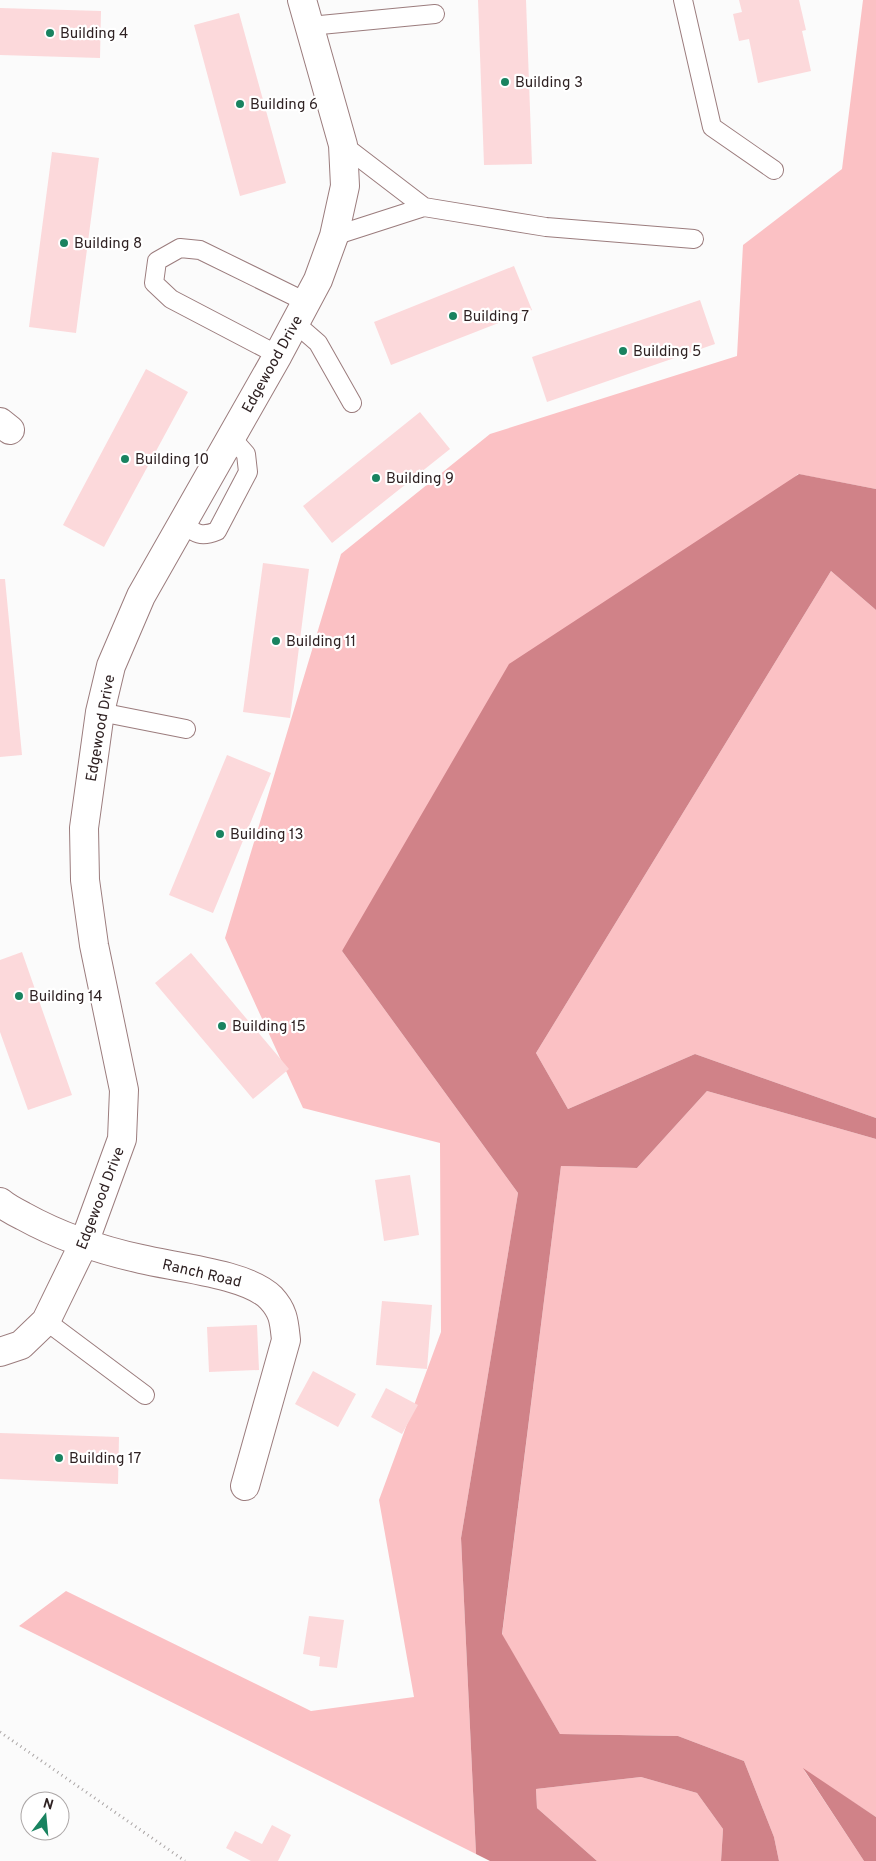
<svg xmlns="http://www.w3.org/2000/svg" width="876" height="1861" font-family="Overpass,sans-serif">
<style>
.green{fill:#fbc1c4}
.water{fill:#d08288}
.building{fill:#fcd9db}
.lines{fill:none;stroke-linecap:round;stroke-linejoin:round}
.lane-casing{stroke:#9b7c7d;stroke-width:20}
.street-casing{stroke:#9b7c7d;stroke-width:30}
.path{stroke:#aaa5a5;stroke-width:3;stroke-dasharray:1 4;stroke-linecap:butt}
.lane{stroke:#fff;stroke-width:18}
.street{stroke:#fff;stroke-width:28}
.poi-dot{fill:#198360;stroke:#fff;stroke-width:2}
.labels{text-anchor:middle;stroke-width:4.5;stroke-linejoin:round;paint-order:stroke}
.poi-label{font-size:15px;fill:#2f2223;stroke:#fff;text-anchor:start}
.street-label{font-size:15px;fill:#2f2223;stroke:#fff}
</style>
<rect width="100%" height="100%" fill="#fbfbfb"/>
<!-- green -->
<path class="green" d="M863,0H876V489L798,474L342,951L518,1193L461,1538L476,1854L19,1626L66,1591L311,1711L414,1697L379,1500L441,1332L440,1143L303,1108L225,938L341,554L490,434L737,356L743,245L842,169Z
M831,571L876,610V1118L695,1054L568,1109L536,1053Z
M707,1091L876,1139V1817L804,1770L864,1861H779L774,1837L744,1761L678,1736L560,1734L502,1635L561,1166L637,1168Z
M641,1777L697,1793L723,1829L721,1861H597L537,1808L536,1789Z"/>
<!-- water -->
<path class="water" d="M799,474L876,489V610L831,571L536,1053L568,1109L695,1054L876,1118V1139L707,1091L637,1168L561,1166L502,1634L560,1734L678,1736L744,1761L774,1837L779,1861H721L723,1829L697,1793L641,1777L536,1789L537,1808L597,1861H490L476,1854L461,1538L518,1193L342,951L509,664Z
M803,1768L876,1817V1861H864Z"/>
<!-- building -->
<path class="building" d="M478,0H526L532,164L484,165Z
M739,0H799L806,30L802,31L811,71L758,83L749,39L739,41L733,14L742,12Z
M0,8L101,11L100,58L0,55Z
M239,13L286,183L240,196L194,25Z
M52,152L99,158L76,333L29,327Z
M514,266L532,310L391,365L374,322Z
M700,300L715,344L547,402L532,357Z
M146,369L188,392L104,547L63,525Z
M420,412L450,449L332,543L303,506Z
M263,563L309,569L290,718L243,712Z
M0,579H5L22,755L0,757Z
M227,755L271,773L213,913L169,895Z
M22,952L72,1095L28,1110L0,1032V960Z
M191,953L289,1069L253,1099L155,983Z
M410,1175L419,1235L384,1241L375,1180Z
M382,1301L432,1305L427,1369L376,1365Z
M257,1325L259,1370L209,1372L207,1327Z
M313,1371L356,1394L338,1427L295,1404Z
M386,1388L418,1405L402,1434L371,1417Z
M0,1433L119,1437L118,1484L0,1479Z
M309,1616L344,1620L337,1668L319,1666L320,1657L303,1654Z
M272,1825L291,1835L278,1861H251L226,1848L235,1831L262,1844Z"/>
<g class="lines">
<defs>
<path id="lane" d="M683,0L712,127L774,170
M310,26L435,14
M343,145L424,207
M334,236L424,207L546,227L694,239
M295,323L318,343L352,403
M278,355L171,299L154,283L157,261L180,248L200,250L306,302
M182,523C195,533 200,538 217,531L248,472L246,454L231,437
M100,712L186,729
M46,1321L145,1395"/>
<path id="street" d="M0,422L10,430
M0,1202C7,1208 15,1212 23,1216C59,1236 100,1250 141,1259C174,1267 248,1274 271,1298C284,1312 284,1322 286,1340L245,1486
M0,1352L21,1345L46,1321L84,1243L122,1139L124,1090L94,945L85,880L84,828L100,712L111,666L141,596L278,355L318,280L334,236L345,186L343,145L302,0"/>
</defs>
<!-- lane casing -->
<use href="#lane" class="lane-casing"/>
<!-- street casing -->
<use href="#street" class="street-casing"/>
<!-- path -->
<path class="path" d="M0,1732L185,1861"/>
<!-- lane -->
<use href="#lane" class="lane"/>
<!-- street -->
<use href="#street" class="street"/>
</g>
<!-- markers -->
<g class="poi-dot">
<circle cx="50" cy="33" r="5"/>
<circle cx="505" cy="82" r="5"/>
<circle cx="240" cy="104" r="5"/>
<circle cx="64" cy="243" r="5"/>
<circle cx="453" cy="316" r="5"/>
<circle cx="623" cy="351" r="5"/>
<circle cx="125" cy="459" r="5"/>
<circle cx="376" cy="478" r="5"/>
<circle cx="276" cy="641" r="5"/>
<circle cx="220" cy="834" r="5"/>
<circle cx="19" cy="996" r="5"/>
<circle cx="222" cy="1026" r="5"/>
<circle cx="59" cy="1458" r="5"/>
</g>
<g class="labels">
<!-- poi labels -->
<g class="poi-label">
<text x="60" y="38">Building 4</text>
<text x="515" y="87">Building 3</text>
<text x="250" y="109">Building 6</text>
<text x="74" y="248">Building 8</text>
<text x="463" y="321">Building 7</text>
<text x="633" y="356">Building 5</text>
<text x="135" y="464">Building 10</text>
<text x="386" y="483">Building 9</text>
<text x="286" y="646">Building 11</text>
<text x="230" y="839">Building 13</text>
<text x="29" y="1001">Building 14</text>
<text x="232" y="1031">Building 15</text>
<text x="69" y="1463">Building 17</text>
</g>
<!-- street labels -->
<g class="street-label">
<text transform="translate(272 364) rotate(-61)" y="5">Edgewood Drive</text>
<text transform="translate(100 728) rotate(-80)" y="5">Edgewood Drive</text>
<text transform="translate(100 1198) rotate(-69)" y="5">Edgewood Drive</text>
<text transform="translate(202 1273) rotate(13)" y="5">Ranch Road</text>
</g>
</g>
<!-- north arrow -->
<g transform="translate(45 1816) rotate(16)"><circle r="24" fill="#ffffff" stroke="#aca7a7"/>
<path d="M0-4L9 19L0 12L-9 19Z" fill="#198360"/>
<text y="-8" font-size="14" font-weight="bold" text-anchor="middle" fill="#2f2223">N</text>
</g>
</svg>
